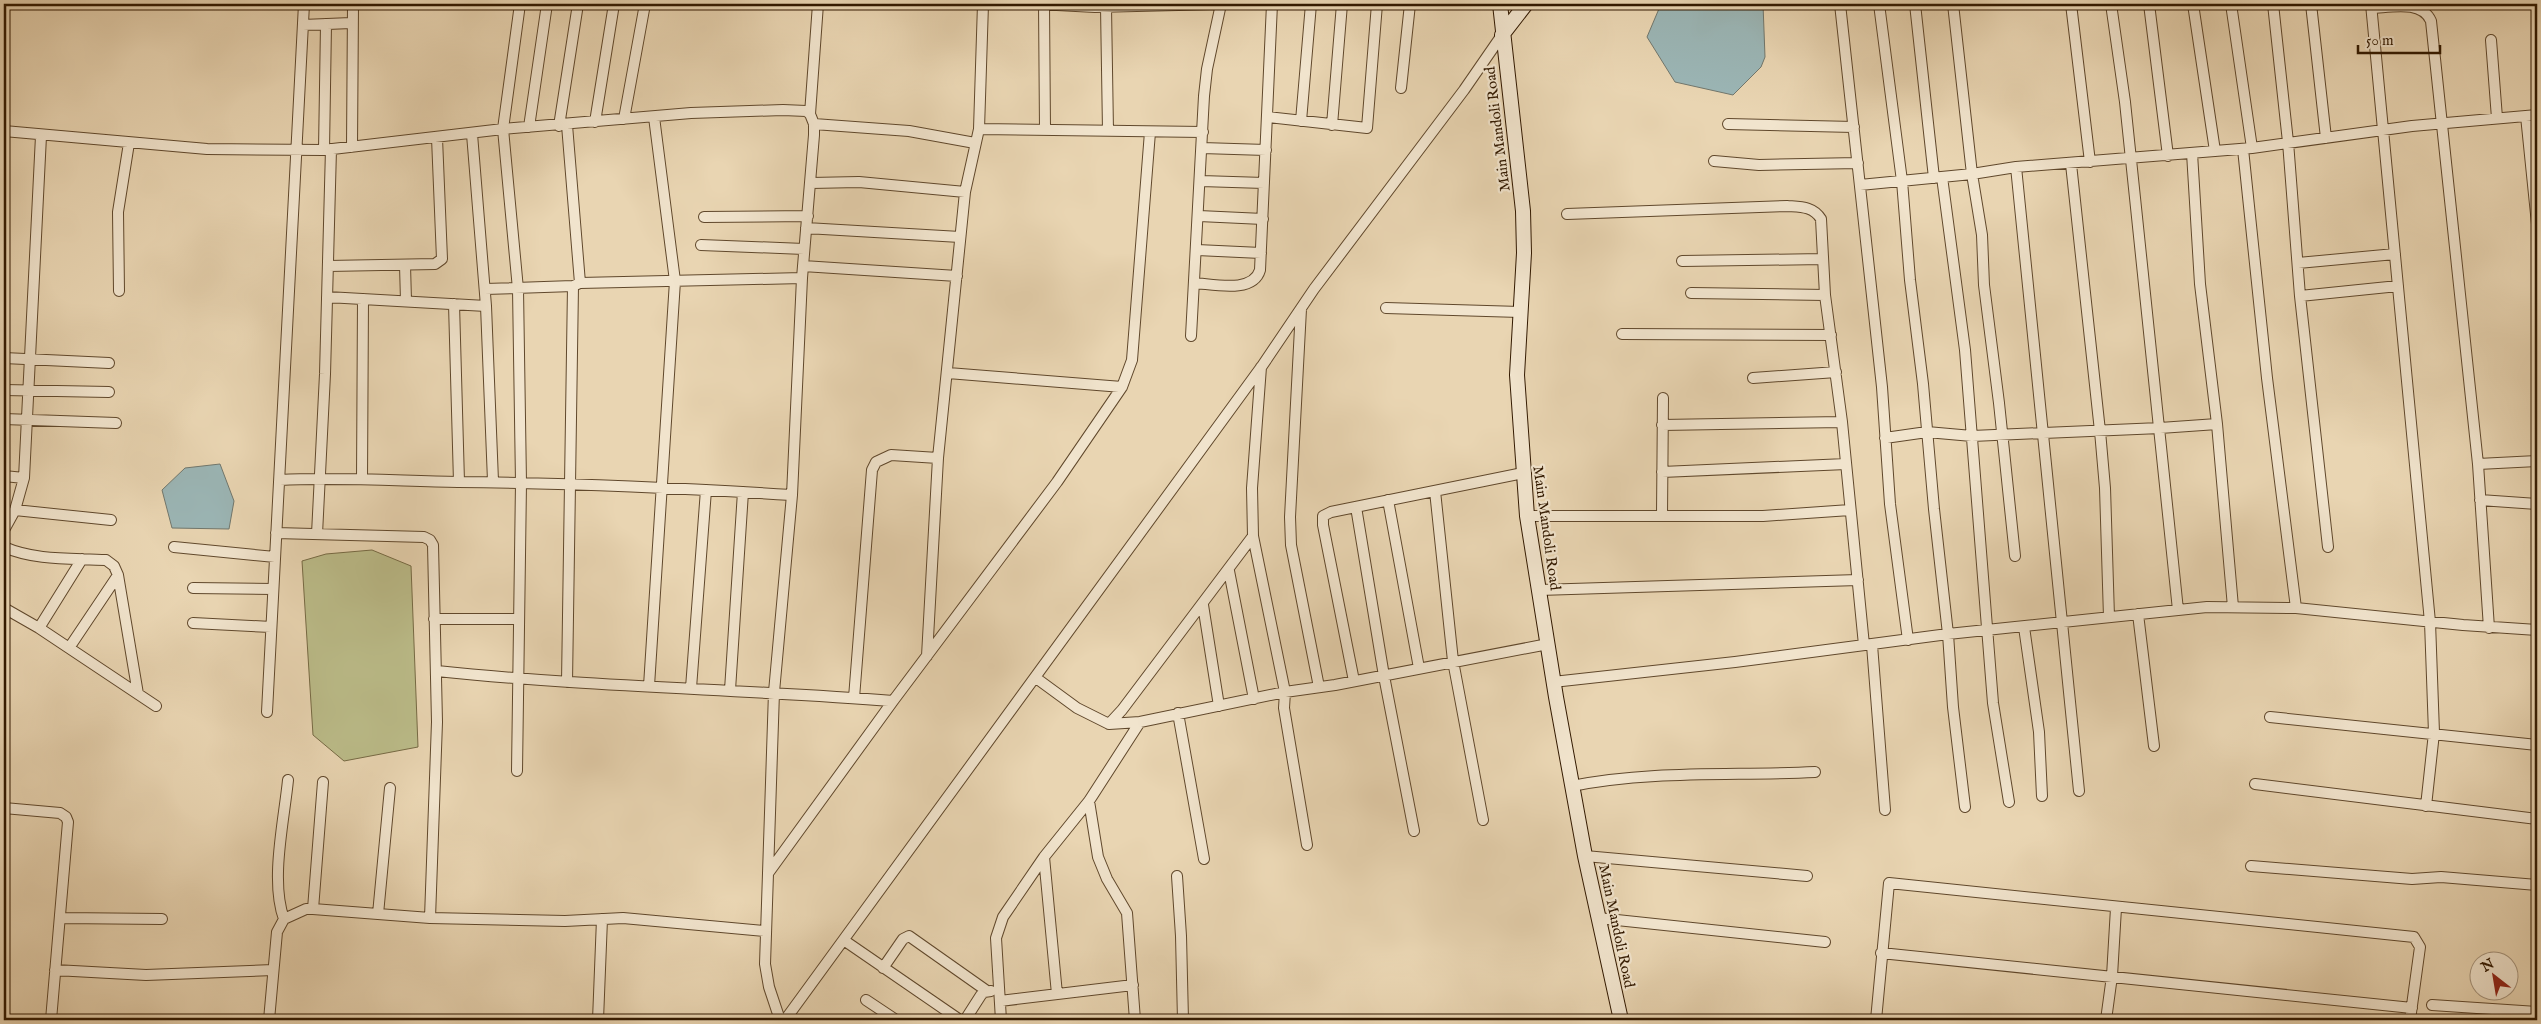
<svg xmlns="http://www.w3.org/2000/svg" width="2541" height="1024" font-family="'IM FELL English',serif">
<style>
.green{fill:#bbbc89;stroke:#766a44}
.water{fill:#9bb6b6;stroke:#71776d}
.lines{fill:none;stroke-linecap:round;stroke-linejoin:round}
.street-casing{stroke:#60482c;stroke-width:12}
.secondary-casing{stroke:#321900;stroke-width:16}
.street{stroke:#f1e4cd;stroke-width:10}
.secondary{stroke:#f1e4cd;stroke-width:14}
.labels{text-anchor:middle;stroke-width:4.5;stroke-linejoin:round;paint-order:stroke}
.street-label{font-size:15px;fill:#321900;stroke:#f1e4cd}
</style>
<rect width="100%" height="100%" fill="#e9d5b2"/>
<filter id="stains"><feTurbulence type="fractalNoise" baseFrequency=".004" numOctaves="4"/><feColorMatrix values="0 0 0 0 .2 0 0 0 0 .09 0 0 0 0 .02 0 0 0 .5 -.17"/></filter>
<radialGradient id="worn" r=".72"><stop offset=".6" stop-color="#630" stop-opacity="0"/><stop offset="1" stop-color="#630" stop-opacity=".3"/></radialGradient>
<!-- green -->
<path class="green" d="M372,550L411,566L418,747L344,761L313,735L302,561L326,554Z"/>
<!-- water -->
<path class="water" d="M1661,4H1763L1765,57L1761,67L1733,95L1675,82L1647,37Z
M220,464L234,501L229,529L172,528L162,490L185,468Z"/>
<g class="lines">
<defs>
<path id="street" d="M789,4H821
M1038,4L1095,7L1220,4
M1044,4L1045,129
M1228,4H1272
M1840,4L1882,387L1890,504L1908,640
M1879,4L1902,181L1910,280L1923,384L1934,509L1948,634L1953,707L1965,807
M1915,4L1934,178
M1953,4L1972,174L1982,235L1984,285L1999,403L2015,556
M2071,4L2090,162
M2111,4L2125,102L2178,610
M2149,4L2168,156
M2193,4L2215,151
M2231,4L2252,148
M2273,4L2288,142L2300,296L2328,547
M2311,4L2326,138
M2371,4L2430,622L2434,733L2426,806
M1106,7L1108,131
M2372,8C2392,7 2422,0 2431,21L2478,464L2489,628
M303,25L351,23
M2491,40L2497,118
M1401,88L1410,4
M810,114L818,4
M2526,116L2537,224
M1268,117L1367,128L1377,4
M624,119L645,4
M1301,121L1311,4
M595,122L614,4
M814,124L909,131L975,143
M1728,124L1854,127
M567,125L580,283L573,286L567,682
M1332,125L1342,4
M559,126L578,4
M529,127L547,4
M979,129L1203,132
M4,131L207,149L324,150L503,129L691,113L783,110L806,111L810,114L814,124V135L802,278L792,495L774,692L765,964L769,987L780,1020
M472,134L486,306L493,481
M352,147L353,4
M1202,148L1266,150
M2243,149L2267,378L2296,608
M324,150L326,24
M2192,153L2200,284L2217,424L2233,607
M1714,161L1759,165L1858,163
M2071,164L2100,431L2105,488L2109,617
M2016,167L2079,791
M1942,177L1965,350L1993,703L2009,802
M1201,181L1264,183
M811,183L859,182L965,192
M1860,185L1972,174L2016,167L2252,148L2412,126L2537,115
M1567,214L1787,206C1800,207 1813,206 1821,219L1825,295L1842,422L1864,645
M1199,216L1263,219
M704,217L808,216
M806,228L960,237
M701,245L804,249
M1197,250L1261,253
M1682,261L1823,259
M2298,263L2395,254
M405,265L406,301
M328,266L435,264L442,259L437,138
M803,266L957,276
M580,283L802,278
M1194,283C1213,284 1253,294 1260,270L1272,4
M485,289L573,286
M119,291L118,212L129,143
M1691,293L1825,295
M2300,296L2398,286
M327,297L486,306
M454,304L459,482
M1386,308L1520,312
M1301,309L1290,517L1291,545L1319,687
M1622,334L1831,335
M1191,336L1204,96L1207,69L1221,4
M4,358L109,363
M1261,367L1252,488L1253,536L1285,692L1284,708L1307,845
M948,373L1122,387
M1753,378L1836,372
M4,390L109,392
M4,419L116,423
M1662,425L1842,422
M1885,438L1927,432L1972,436L2160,428L2217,424
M2478,464L2537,461
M1662,472L1846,464
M4,476L24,478
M362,479L363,299
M280,480C339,477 398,481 458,482C569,483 681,488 792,495
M1435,491L1453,661L1483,820
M1388,500L1419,668
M2480,500L2537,504
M1356,507L1384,676L1414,831
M15,510L111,520
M1662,515L1663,398
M1527,516H1763L1850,510
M4,530L15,510L24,478L41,136
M276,533L424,537L430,540L433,545L437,722L430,918
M317,534L325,374L331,149
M4,547C36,561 72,558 106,560L114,566L118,575L138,694
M174,547L275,557
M1229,571L1254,699
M193,588L273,589
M1539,590L1858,580
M1203,605L1219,706
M4,608L39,628L156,706
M2138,614L2154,746
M434,619H519
M193,623L271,627
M2024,627L2039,732L2042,796
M39,628L82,559
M1872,645L1885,810
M69,648L118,575
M927,656L938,458L965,192L979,129L983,4
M437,671C589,687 741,689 893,701
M1036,678L1077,708L1109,724L1140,722L1285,692L1335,685L1548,644
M1354,681L1323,525V516L1331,512L1523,473
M1553,682L1735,662L1948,634L2207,607L2296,608L2463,625L2537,630
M649,686L675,281L654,117
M691,688L706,490
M730,690L743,492
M854,698L872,470L876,462L891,455L938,458
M267,712L304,4
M1178,713L1204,859
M2270,717L2537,745
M1109,724L1122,710L1253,536
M517,771L521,483L518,289L503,129L520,4
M2255,784L2537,819
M1572,786C1652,770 1734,776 1815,772
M1089,801L1098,857L1107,879L1127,913L1135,1020
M4,808L60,813L66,817L68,822L51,1020
M1585,856L1807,876
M1044,857L1057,994
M2251,866L2412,879L2441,877L2537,885
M769,872L893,701L1057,482L1122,387L1132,360L1150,132
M1177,876L1181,936L1183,1020
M313,909L323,782
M378,914L390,788
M61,918L162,919
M1598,918L1825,942
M284,919C270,881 284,821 288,780
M845,941L960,1020
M1881,953L2412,1008
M883,968L903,939L909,936L987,991
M55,970L146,975L273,970
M866,1000L896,1020
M1000,1001L1133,985
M2432,1005L2537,1012
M269,1020L277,932L284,919L306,909H313L430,918L565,921L623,918L765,931
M598,1020L602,919
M785,1020L1262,366L1314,289L1464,90L1502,35
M965,1020L981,995L984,992L991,991
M1001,1020L996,938L1003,917L1044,857L1089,801L1140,722
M1876,1020L1889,883L2414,937L2420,947L2410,1020
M2106,1020L2112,976L2116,908"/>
<path id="secondary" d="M1500,4L1523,211L1524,253L1517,375L1527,516L1556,697L1585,856L1621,1020
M1502,35L1526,4"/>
</defs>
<!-- street casing -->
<use href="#street" class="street-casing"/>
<!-- secondary casing -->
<use href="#secondary" class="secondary-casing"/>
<!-- street -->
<use href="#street" class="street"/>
<!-- secondary -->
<use href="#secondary" class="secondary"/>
</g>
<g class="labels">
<!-- street labels -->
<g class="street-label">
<text transform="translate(1497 129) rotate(-97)" y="5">Main Mandoli Road</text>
<text transform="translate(1547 528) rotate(82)" y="5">Main Mandoli Road</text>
<text transform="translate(1617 926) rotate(78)" y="5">Main Mandoli Road</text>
</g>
</g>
<!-- margin -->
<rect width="2541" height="1024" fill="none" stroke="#e9d5b2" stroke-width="20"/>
<rect x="5" y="5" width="2531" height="1014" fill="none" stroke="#321900" stroke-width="2.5"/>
<rect x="10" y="10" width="2521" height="1004" fill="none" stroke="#321900"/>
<!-- north arrow -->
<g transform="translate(2494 976) rotate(329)"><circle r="24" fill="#f1e4cd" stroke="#a5937b"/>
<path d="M0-4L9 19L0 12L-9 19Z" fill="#8f2418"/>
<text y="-8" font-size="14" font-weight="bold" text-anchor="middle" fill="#321900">N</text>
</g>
<!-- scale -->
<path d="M2358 45v8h82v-8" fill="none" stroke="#321900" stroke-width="2.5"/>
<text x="2366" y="45" font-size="15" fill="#321900" stroke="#f1e4cd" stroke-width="4" paint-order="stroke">50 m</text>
<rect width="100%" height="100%" filter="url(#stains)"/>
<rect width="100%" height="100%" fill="url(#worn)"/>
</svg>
